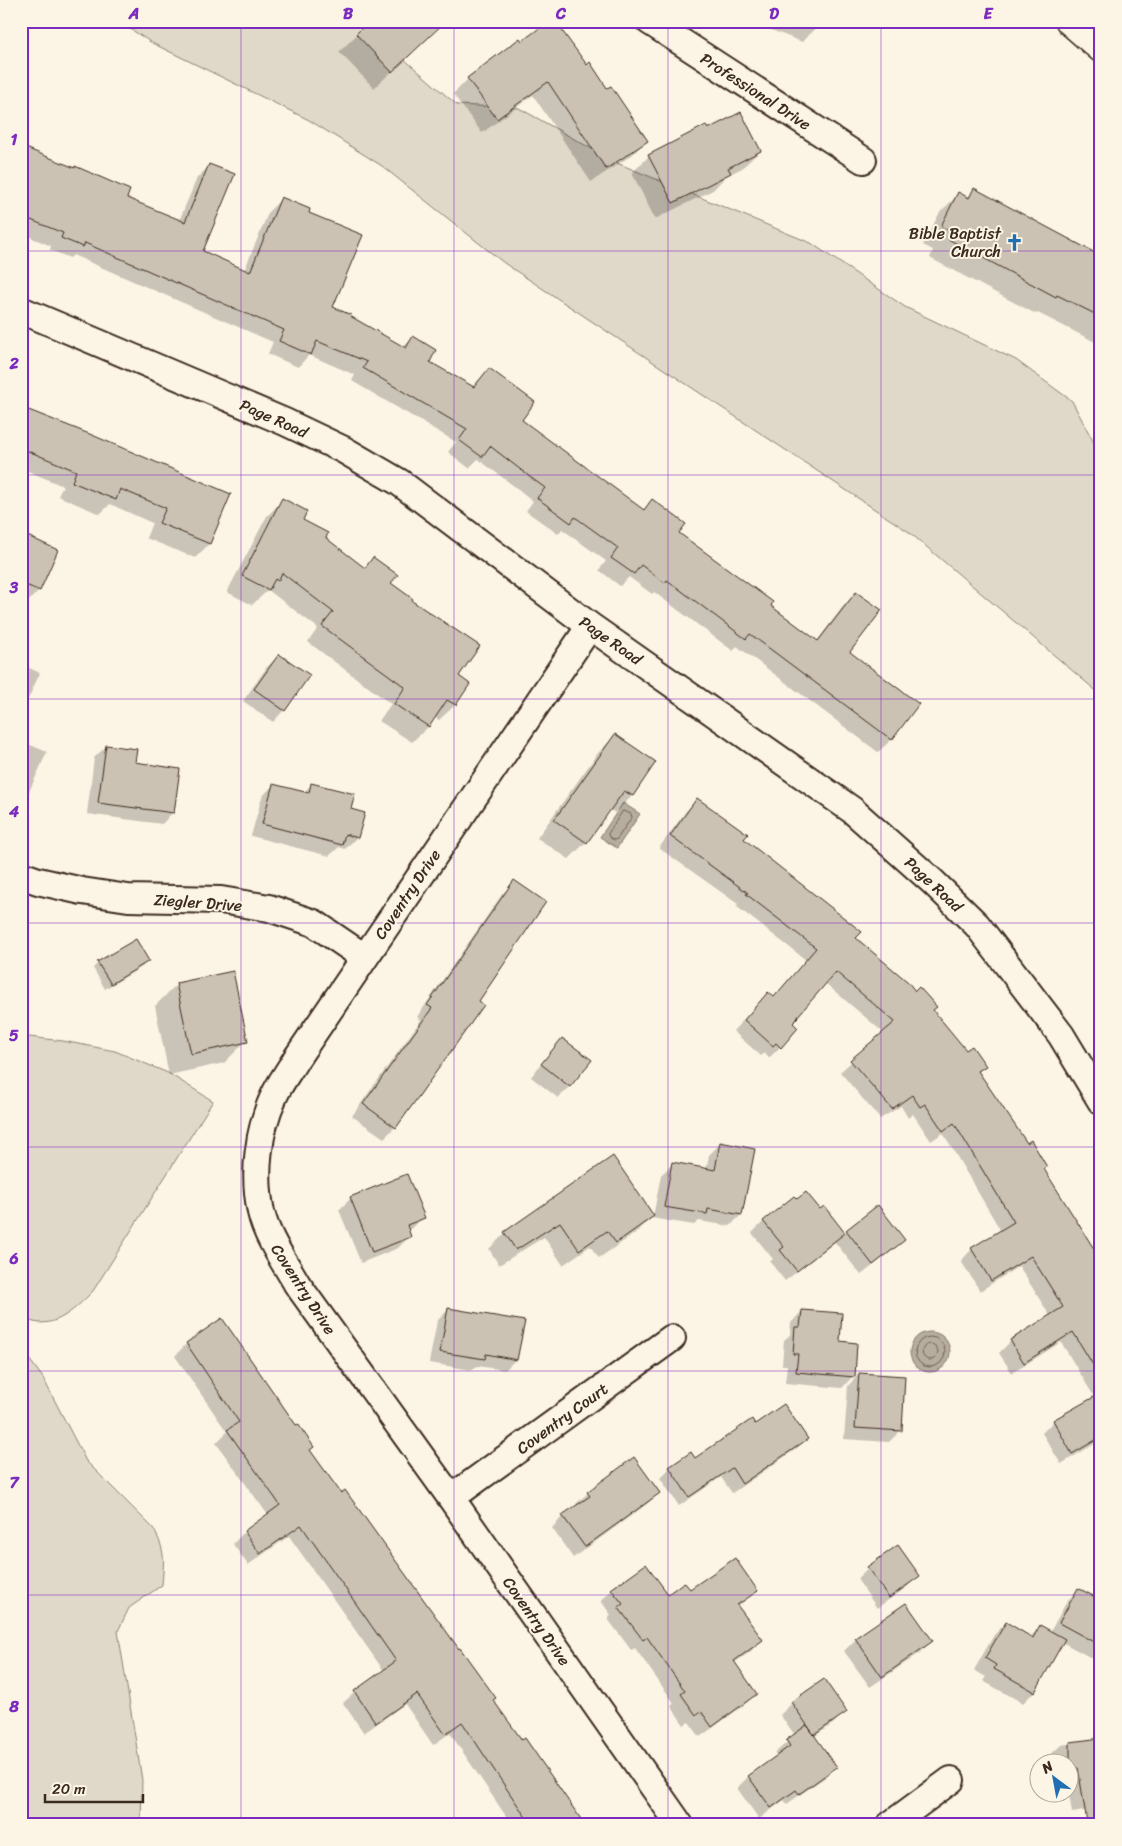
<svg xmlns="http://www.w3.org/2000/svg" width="1122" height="1846" font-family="Sriracha,sans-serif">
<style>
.green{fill:#e0d8c8;stroke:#8e8173}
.water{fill:#b7ad9e;stroke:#85796b}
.shadow{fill:#0003}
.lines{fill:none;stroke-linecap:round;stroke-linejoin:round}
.shore{stroke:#6d5e51;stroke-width:1}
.building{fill:#ccc2b3;stroke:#3b2a1e}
.street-casing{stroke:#3b2a1e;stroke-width:30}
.primary-casing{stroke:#3b2a1e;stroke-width:31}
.street{stroke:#fcf5e5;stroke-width:26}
.primary{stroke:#fcf5e5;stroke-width:28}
.grid{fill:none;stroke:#7b2cbf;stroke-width:1;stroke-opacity:0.55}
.labels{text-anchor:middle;stroke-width:4;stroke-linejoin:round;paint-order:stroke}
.street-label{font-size:16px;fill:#3b2a1e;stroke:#fcf5e5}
.poi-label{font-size:16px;fill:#3b2a1e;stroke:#fcf5e5;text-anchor:end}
.neatline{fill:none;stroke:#7b2cbf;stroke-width:2}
.grid-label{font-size:16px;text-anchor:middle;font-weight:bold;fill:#7b2cbf}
</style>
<rect width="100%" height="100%" fill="#fcf5e5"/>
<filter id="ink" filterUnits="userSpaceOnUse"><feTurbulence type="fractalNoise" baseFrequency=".02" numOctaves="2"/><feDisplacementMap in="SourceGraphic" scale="10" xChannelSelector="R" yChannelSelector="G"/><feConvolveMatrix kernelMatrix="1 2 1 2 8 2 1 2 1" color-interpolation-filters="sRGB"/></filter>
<g filter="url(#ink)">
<!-- green -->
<path class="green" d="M118,21H367L374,33L457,105L519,108L617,163L811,243L905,307L1016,360L1072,401L1101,456V695L909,532L504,263L382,166L309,120L152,43Z
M21,1036L63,1041L115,1051L168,1073L213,1101L93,1291C73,1311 51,1334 21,1317Z
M21,1348L43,1378L86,1461L153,1528C166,1551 164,1560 162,1585L129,1608L118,1631L142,1780L141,1825H21Z"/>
<!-- water -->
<path class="water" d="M623,803L640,814L617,848L600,837Z
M910 1352a20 20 0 1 1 40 0a20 20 0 1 1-40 0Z"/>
<!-- shadow -->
<path class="shadow" d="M371,21L427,39L374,88L339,52Z
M769,21H821L819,25L802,42L766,28Z
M520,40L522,43L586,66L646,141L632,155L591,182L533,95L482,133L453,94L468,79Z
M708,131L760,151L742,168L726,176L713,190L655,219L632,173L649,156Z
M21,147L125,199L179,221L197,178L210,165L202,252L244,271L269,211L281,199L307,213L332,308L403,347L413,338L428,362L472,387L489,369L520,420L643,510L652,501L678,533L817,641L844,605L856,593L848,652L917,704L891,740L878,752L737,646L733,651L654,592L652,594L629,577L620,586L599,570L606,561L562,529L558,534L526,511L533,501L518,489L478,459L469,468L448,452L456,442L352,381L355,375L309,355L298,367L268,354L273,342L73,255L70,258L50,250L51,246L21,233Z
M975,190L1101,256V345L1038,313L1036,314L930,258L933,250L923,245L940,212L959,194L967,198Z
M21,409L229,495L209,544L195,558L146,538L152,523L110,504L100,514L58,496L63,486L21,468Z
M283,500L301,520L364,568L373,559L390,583L411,601L458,677L468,684L455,705L439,720L434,717L428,727L412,742L379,721L391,704L308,642L318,628L268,590L252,605L227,592L267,516Z
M21,535L39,590L28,602L21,599Z
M279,655L284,710L273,722L243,701L267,667Z
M21,664L40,673L21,714Z
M615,736L655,762L632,796L615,813L609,809L586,842L569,859L537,838L598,753Z
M21,741L47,752L27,796L21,802Z
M106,746L134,764L173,812L162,824L87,814L94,758Z
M312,784L350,810L357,837L345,849L339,847L329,856L251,836L262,797L273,785L303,793Z
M697,800L855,938L931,1011L966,1051L984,1066L978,1073L1043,1170L1101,1262V1440L1061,1464L1042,1433L1054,1421L1095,1398L1061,1342L1012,1373L999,1353L1011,1341L1050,1316L1019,1266L980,1291L961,1261L972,1249L1001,1231L943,1133L931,1141L913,1114L908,1118L901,1106L880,1119L840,1072L884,1033L825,983L791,1023L780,1047L769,1058L764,1053L761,1056L733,1031L757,1005L773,998L806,960L736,906L738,904L659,848L686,811Z
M515,882L395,1127L384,1138L352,1116L421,1020L417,1017L503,893Z
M147,961L142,967L105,989L93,968L98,963Z
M177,984L246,1041L224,1063L169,1075L155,1006Z
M562,1039L590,1060L569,1087L558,1098L531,1077L551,1051Z
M720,1144L741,1215L730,1226L699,1221L694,1225L651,1218L637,1232L599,1258L590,1246L563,1265L544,1237L499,1265L489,1249L505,1233L612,1158L653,1217L661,1175L673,1163L706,1170L709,1155Z
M351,1198L423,1218L408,1231L410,1236L398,1248L361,1263L339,1210Z
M794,1198L820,1211L844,1233L847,1231L903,1240L892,1251L861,1275L835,1242L785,1281L770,1262L773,1259L752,1233L763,1222Z
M448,1310L516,1359L505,1370L477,1366L472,1370L429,1363L437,1321Z
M802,1311L839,1342L853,1376L842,1388L785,1383L787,1365H782L784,1340L790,1335L791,1323Z
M222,1320L309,1450L584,1825H512L450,1733L433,1745L405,1704L364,1733L343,1703L355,1692L384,1671L289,1536L248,1565L233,1544L244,1532L268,1515L216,1443L227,1432L175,1356L186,1344Z
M859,1374L904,1378L900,1431L889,1442L844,1439L848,1386Z
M755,1425L806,1439L796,1449L732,1493L721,1477L679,1506L660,1478L670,1468L695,1459Z
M634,1459L658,1493L647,1504L573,1558L552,1528L563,1516L578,1506L576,1504L588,1493Z
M868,1568L918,1576L907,1587L877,1608L857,1579Z
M1079,1589L1101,1609V1658L1097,1661L1062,1642L1034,1692L1023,1703L983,1681L986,1677L974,1670L994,1635L1006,1623L1030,1637L1041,1626L1050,1632L1067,1601Z
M612,1590L667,1596L690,1591H756L737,1607L761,1640L750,1652L734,1663L756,1693L744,1705L700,1737L689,1722L684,1725L671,1706L674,1703L635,1648L631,1650L608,1619L611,1615L601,1601Z
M906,1605L931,1641L920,1653L870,1687L844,1651L856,1639Z
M823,1681L845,1711L834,1723L814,1737L835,1767L824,1778L787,1804L784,1800L759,1819L737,1788L748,1777L777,1756L775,1753L795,1735L780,1715L792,1703Z
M1101,1739V1808L1072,1813L1069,1794L1070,1764H1051L1049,1756L1061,1745Z"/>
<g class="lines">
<!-- shore -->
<path class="shore" d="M623,811L631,814L632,817L617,839L614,840L609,837L608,834Z
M915 1352a15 15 0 1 1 30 0a15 15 0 1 1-30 0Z
M922 1352a8 8 0 1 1 16 0a8 8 0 1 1-16 0Z"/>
</g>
<!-- building -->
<path class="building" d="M369,21H446L392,72L356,34Z
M549,21H555L587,65L590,62L607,88L611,86L648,141L606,169L548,82L497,119L467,78L520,38L522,41Z
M741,112L761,151L728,168L731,173L673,203L648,155L706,125L708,129Z
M21,146L75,168V166L130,190L127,198L185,222L209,164L235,174L203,251L250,272L281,197L310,209L309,213L363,235L333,307L351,315L350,316L406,348L413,336L436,350L430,362L474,387L489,368L535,402L522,420L644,510L652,499L686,524L679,533L773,602L771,606L818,641L856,592L882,610L850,652L919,704L892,740L750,634L746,639L667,580L665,583L641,565L634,574L611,558L618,548L575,517L571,523L537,498L545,488L530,477L490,446L482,457L459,440L467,429L363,368L367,362L317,341L311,355L279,341L284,330L85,243L83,247L61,238L63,233L21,216Z
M974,188L1101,256V317L1057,295L1056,297L948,239L951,232L941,226L958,192L969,198Z
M21,407L92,435L231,494L210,544L159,523L166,508L120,489L116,500L72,482L76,471L21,448Z
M282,498L307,511L303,520L328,533L326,538L365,568L373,557L398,575L391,583L413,599L412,601L480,646L459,676L470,684L456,705L447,700L429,727L394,704L405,687L322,626L333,612L282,573L278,581L275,579L269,590L242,576Z
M21,533L58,550L40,591L21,583Z
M279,654L310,675L285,711L254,689Z
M615,734L656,762L633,796L624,791L587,843L554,820Z
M106,745L137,749L135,762L180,769L174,813L98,803Z
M311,783L355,794L351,809L365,813L358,838L345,834L342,845L262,824L273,784L309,793Z
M697,798L748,834L744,839L862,932L856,938L908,982L915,991L919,987L937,1007L933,1010L966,1050L972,1046L986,1066L978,1071L1027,1143L1031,1140L1047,1167L1044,1169L1101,1260V1378L1073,1332L1024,1363L1010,1340L1063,1307L1031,1256L991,1281L971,1248L1014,1222L954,1123L943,1131L925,1104L920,1107L912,1095L892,1109L850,1060L895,1022L836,972L797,1017L798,1018L793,1023L798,1028L781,1048L776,1043L773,1046L744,1020L768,992L774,997L816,948L746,894L748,893L670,836Z
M514,880L546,902L479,1001L484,1005L396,1128L363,1104L432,1008L427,1005Z
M136,939L149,961L111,984L97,962Z
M233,971L248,1042L191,1054L176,983Z
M562,1038L592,1060L570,1087L541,1064Z
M720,1142L755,1149L742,1215L708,1209L707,1214L664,1207L672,1162L715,1170Z
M613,1156L654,1216L616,1243L607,1231L579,1250L560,1222L516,1250L504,1232Z
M407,1174L425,1218L407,1225L411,1237L372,1252L350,1197Z
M806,1192L820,1209L824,1206L845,1233L797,1271L780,1250L784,1247L763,1221L794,1196L797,1199Z
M878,1205L905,1240L873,1265L846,1230Z
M448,1308L525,1321L517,1360L486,1354L485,1359L440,1352Z
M802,1310L842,1313L840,1341L857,1343L855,1377L796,1372L798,1354H793L795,1327H800Z
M222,1318L296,1425L298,1424L314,1447L310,1450L341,1493L345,1490L459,1649L460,1648L496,1698L493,1700L522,1740L525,1738L585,1825H531L462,1722L445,1734L417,1694L376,1723L354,1691L396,1661L301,1525L260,1554L244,1531L280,1505L227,1430L239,1422L186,1343Z
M859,1373L905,1376L902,1431L855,1428Z
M1101,1393V1437L1072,1454L1053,1420Z
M784,1404L808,1439L742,1484L732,1468L689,1497L669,1467L691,1452L695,1458L752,1419L755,1424Z
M634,1457L660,1493L585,1547L562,1515L590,1496L587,1492Z
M898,1545L920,1576L889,1598L867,1567Z
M735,1558L758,1591L737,1605L763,1640L734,1661L757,1694L712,1727L701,1711L696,1715L681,1694L685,1691L647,1637L643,1640L618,1607L623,1604L611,1589L646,1564L668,1594L684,1582L690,1589Z
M1078,1588L1101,1600V1646L1059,1623Z
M906,1603L933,1641L882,1677L855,1638Z
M1006,1622L1033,1638L1040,1625L1065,1639L1035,1692L994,1669L996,1665L985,1658Z
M824,1679L847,1712L814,1735L791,1702Z
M807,1725L837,1767L799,1794L796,1790L771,1808L748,1776L790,1746L786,1740Z
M1101,1738V1821L1087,1822L1078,1768L1070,1770V1742Z"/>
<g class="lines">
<defs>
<path id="street" d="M649,21L863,160
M21,310L285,422L344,450L399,482L590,626L852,810L933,882L977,925L1061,1035L1101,1101
M590,626L296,1059C289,1071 280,1083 274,1096C258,1130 253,1175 261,1212C267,1238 284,1261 297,1284L451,1498L680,1825
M21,875L38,881L82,891L128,898L221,900L269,908L314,923L364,957
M451,1498L672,1338
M890,1825L951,1780"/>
<path id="primary" d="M1070,21L1101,48"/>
</defs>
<!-- street casing -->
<use href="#street" class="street-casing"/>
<!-- primary casing -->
<use href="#primary" class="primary-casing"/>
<!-- street -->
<use href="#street" class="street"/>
<!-- primary -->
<use href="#primary" class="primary"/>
</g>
</g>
<!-- grid -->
<path class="grid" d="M241,21V1825M454,21V1825M668,21V1825M881,21V1825M21,251H1101M21,475H1101M21,699H1101M21,923H1101M21,1147H1101M21,1371H1101M21,1595H1101"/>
<!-- icons -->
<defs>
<symbol id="church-bare" viewBox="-9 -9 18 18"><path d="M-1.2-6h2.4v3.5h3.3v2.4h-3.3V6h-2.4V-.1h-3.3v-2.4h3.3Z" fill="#1f6fb2" stroke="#fcf5e5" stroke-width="2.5" paint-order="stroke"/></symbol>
</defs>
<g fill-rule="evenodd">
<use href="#church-bare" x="1002" y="230" width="25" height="25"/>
</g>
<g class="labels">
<!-- street labels -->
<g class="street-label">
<text transform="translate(756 91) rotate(33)" y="6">Professional Drive</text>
<text transform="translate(274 418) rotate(24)" y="6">Page Road</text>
<text transform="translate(611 640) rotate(35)" y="6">Page Road</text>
<text transform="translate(934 884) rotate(43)" y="6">Page Road</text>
<text transform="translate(407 894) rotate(-56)" y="6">Coventry Drive</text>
<text transform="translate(198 902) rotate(4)" y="6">Ziegler Drive</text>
<text transform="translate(304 1289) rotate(57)" y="6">Coventry Drive</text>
<text transform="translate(562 1418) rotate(-36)" y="6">Coventry Court</text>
<text transform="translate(537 1621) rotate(55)" y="6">Coventry Drive</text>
</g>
<!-- poi labels -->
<g class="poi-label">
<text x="1001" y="239">Bible Baptist<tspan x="1001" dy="18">Church</tspan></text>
</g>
</g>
<!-- margin -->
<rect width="1122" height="1846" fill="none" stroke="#fcf5e5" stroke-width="55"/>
<!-- north arrow -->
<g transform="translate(1054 1778) rotate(328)"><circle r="24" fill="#fcf5e5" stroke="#afa495"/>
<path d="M0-4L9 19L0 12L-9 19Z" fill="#1f6fb2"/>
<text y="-8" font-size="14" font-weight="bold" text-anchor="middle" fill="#3b2a1e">N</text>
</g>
<!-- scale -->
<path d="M45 1794v8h98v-8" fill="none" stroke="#3b2a1e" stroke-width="2.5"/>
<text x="52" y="1794" font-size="15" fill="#3b2a1e" stroke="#fcf5e5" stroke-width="4" paint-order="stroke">20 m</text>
<rect x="28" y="28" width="1066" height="1790" class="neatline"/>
<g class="grid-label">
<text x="134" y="19">A</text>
<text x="348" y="19">B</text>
<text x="561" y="19">C</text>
<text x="774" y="19">D</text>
<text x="988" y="19">E</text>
<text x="14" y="145">1</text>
<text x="14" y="369">2</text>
<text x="14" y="593">3</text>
<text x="14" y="817">4</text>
<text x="14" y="1041">5</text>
<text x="14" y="1264">6</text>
<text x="14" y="1488">7</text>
<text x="14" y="1712">8</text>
</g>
</svg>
